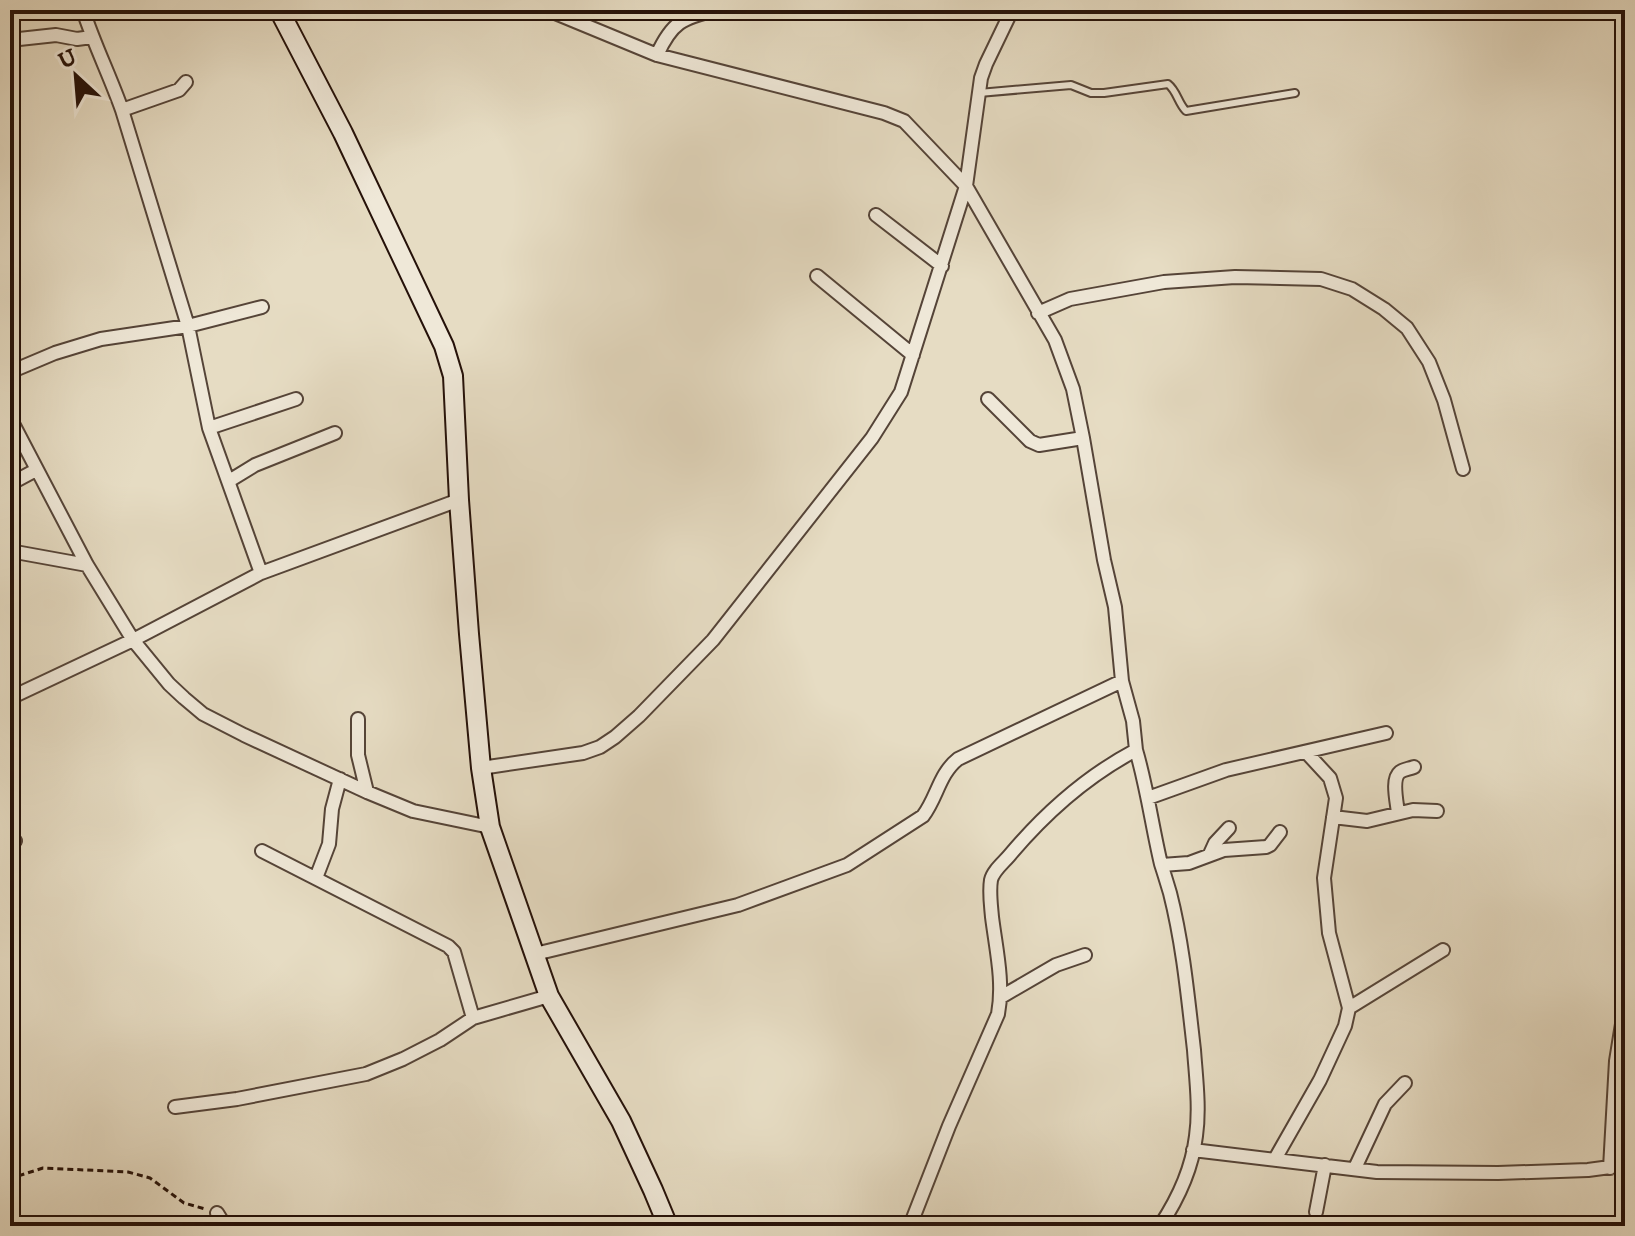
<svg xmlns="http://www.w3.org/2000/svg" width="1635" height="1236" font-family="'IM FELL DW Pica',serif">
<style>
.lines{fill:none;stroke-linecap:round;stroke-linejoin:round}
.lane-casing{stroke:#554438;stroke-width:10}
.street-casing{stroke:#554438;stroke-width:16}
.secondary-casing{stroke:#251109;stroke-width:22}
.path{stroke:#251109;stroke-width:3;stroke-dasharray:6 4;stroke-linecap:butt}
.lane{stroke:#efe8d8;stroke-width:6}
.street{stroke:#efe8d8;stroke-width:12}
.secondary{stroke:#efe8d8;stroke-width:18}
</style>
<rect width="100%" height="100%" fill="#e6dcc3"/>
<filter id="stains"><feTurbulence type="fractalNoise" baseFrequency=".0025" numOctaves="4"/><feColorMatrix values="0 0 0 0 .2 0 0 0 0 .09 0 0 0 0 .02 0 0 0 .5 -.17"/></filter>
<radialGradient id="worn" r=".72"><stop offset=".6" stop-color="#630" stop-opacity="0"/><stop offset="1" stop-color="#630" stop-opacity=".3"/></radialGradient>
<g class="lines">
<defs>
<path id="lane" d="M979,93L1071,85L1091,93H1104L1168,84C1177,91 1178,103 1186,111L1295,93"/>
<path id="street" d="M83,10C94,44 110,76 122,110L188,326L209,428L261,573
M548,10L657,55L884,113L904,121L966,186L1055,340L1073,389L1083,438L1104,560L1115,607L1122,681L1133,721L1136,750
M10,40L56,35L77,39L92,37
M657,55C672,22 682,18 716,10
M122,110L179,90L186,82
M876,215L942,266
M817,276L913,355
M1038,313L1070,299L1164,282L1235,277L1321,279L1352,289L1384,309L1407,328L1429,362L1444,400L1463,469
M10,372L55,353L101,339L188,326L262,307
M988,399L1030,441L1039,445L1083,438
M10,418L87,565L133,640L169,684L184,698L203,714L244,735L367,792L413,811L490,827
M209,428L296,399
M229,481L255,465L335,433
M10,484L36,470
M10,551L87,565
M10,698L133,640L261,573L459,500
M358,719V755L367,792
M481,768L583,753L600,747L615,737L639,716L713,640L872,438L901,392L966,186L981,78L986,64L1012,10
M1148,798L1226,770L1386,733
M1398,813C1397,802 1391,779 1400,772C1404,769 1409,769 1414,767
M1333,817L1367,821L1413,810L1437,811
M10,840L15,841
M262,851L448,946L454,952L473,1018
M1210,854L1215,843L1229,828
M1162,865L1189,863L1224,850L1266,847L1270,845L1280,832
M316,878L329,844L332,809L340,779
M535,954L738,905L847,865L923,816C937,798 939,774 958,759L1122,681
M1001,997L1056,965L1085,955
M1349,1008L1443,950
M175,1107L237,1099L366,1074L403,1059L440,1040L473,1018L549,996
M1193,1150L1377,1172L1498,1173L1588,1170L1625,1165
M1275,1159L1320,1080L1345,1026L1349,1008L1329,933L1324,878L1336,798L1330,778L1306,752
M1355,1168L1385,1104L1405,1083
M1610,1168L1616,1061L1622,1024L1625,1020
M1316,1212L1325,1165
M217,1213L225,1226
M910,1226L949,1126L998,1014C1004,982 996,949 992,917C991,905 989,892 991,880C993,871 1003,863 1009,856C1045,813 1087,776 1136,750C1147,787 1152,826 1161,864C1164,873 1167,883 1170,893C1183,944 1188,998 1194,1050C1196,1078 1200,1108 1196,1136C1192,1169 1178,1199 1160,1226"/>
<path id="secondary" d="M279,10L343,133L444,346L453,376L459,500L469,634L481,768L490,827L549,996L621,1121L653,1190L668,1226"/>
</defs>
<!-- lane casing -->
<use href="#lane" class="lane-casing"/>
<!-- street casing -->
<use href="#street" class="street-casing"/>
<!-- secondary casing -->
<use href="#secondary" class="secondary-casing"/>
<!-- path -->
<path class="path" d="M10,1181L18,1176L43,1168L128,1172L150,1178L184,1203L205,1209"/>
<!-- lane -->
<use href="#lane" class="lane"/>
<!-- street -->
<use href="#street" class="street"/>
<!-- secondary -->
<use href="#secondary" class="secondary"/>
</g>
<!-- margin -->
<rect width="1635" height="1236" fill="none" stroke="#e6dcc3" stroke-width="40"/>
<rect x="12" y="12" width="1611" height="1212" fill="none" stroke="#251109" stroke-width="4"/>
<rect x="20" y="20" width="1595" height="1196" fill="none" stroke="#251109" stroke-width="2"/>
<!-- north arrow -->
<g transform="translate(76 76) rotate(334)" stroke="#efe8d8" stroke-width="6" paint-order="stroke">
<path d="M0-6L14 30L0 20L-14 30Z" fill="#251109"/>
<text y="-12" font-size="22" font-weight="bold" text-anchor="middle" fill="#251109">U</text>
</g>
<rect width="100%" height="100%" filter="url(#stains)"/>
<rect width="100%" height="100%" fill="url(#worn)"/>
</svg>
